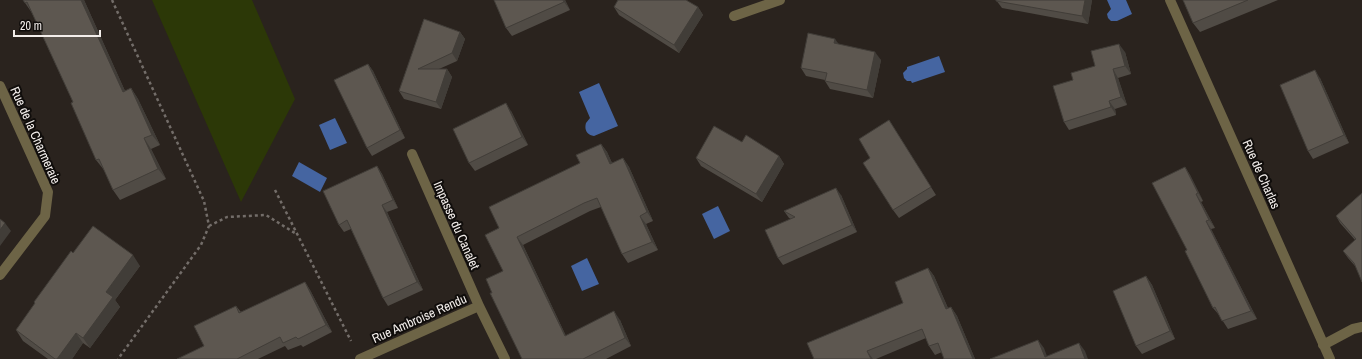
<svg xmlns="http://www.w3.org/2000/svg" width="1362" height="359" font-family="'Archivo Narrow',sans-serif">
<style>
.green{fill:#2c3807}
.water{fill:#4565a1}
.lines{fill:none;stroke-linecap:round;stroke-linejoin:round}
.path{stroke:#736d69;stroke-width:2.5;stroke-dasharray:3 3;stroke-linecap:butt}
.minor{stroke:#6d6446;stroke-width:10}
.wall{fill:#504b45}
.shaded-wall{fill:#413d38}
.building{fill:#5d5750;stroke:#413d38}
.labels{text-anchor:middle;stroke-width:4;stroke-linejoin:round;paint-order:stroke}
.street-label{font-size:13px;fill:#f3eeeb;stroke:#100d0b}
</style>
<rect width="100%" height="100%" fill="#2a231e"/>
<!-- green -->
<path class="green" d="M152,0H252L295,99L241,202Z"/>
<!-- water -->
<path class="water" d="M1107,0H1126L1132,14L1117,21H1111L1108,18L1107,14L1111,9Z
M939,56L945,72L912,83L911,81H907L904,78L903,73L907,69V67Z
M599,83L618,126L594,136C587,135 584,130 586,123L590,118L579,92Z
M335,118L347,143L330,150L319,125Z
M299,162L327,178L320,192L292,176Z
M718,206L730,231L714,239L702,214Z
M587,258L599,284L582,291L571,266Z"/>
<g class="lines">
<!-- path -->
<path class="path" d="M112,0L204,201L209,226L201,245L118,359
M275,190L351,341
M209,226L227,217L266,215L298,235"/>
<!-- minor -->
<path class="minor" d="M1170,0L1330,359
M734,16L780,0
M0,86L48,192L45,216L0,275
M412,154L479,306
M1323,345L1353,329L1362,327
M360,359L479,306L505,359"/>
</g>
<!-- wall -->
<path class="wall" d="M23,0H84L125,91L131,88L138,99L160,145L151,149L166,179L120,200L113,190L104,170L96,160L73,102L32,13Z
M494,0H565L570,10L512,36L506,28Z
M996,0H1092L1088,24L1002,8Z
M1183,0H1278L1200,32L1193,23Z
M614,7H698L703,15L679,53L619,15Z
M424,19L460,32L465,39L457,61L439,69H447L452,77L441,109L404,99L399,91Z
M838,44L881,60L873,98L830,89L825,81V80L806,76L801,68Z
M1125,52L1131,74L1118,78L1127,105L1115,109L1116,115L1069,130L1064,122L1073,80L1095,66Z
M368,64L373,71L405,138L372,156L367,148Z
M1320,78L1349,143L1313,159L1308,151Z
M511,111L528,145L475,171L469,163Z
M889,120L936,195L899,218L893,210L870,158Z
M742,142L779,156L784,164L762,202L701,166L696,158Z
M601,144L607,152L612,163L623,158L629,167L653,221L646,224L658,250L628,263L622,254L601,207L590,211L523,245L566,336L620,320L631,346L606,359H522L492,293L503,271L499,228L580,163Z
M377,166L382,174L398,208L387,212L423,290L388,306L383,298L351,229L344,232L339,225Z
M1185,167L1190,175L1203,201L1201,202L1215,228L1211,229L1257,319L1228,329L1219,315L1213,308L1187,250Z
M1362,193L1355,266L1348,258L1343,251L1355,240L1340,223L1336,216Z
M841,195L857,232L783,265L778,258L791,219L789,218L784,211Z
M73,253L140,266L115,300L120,307L90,348L83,343L72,359H48L23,341L16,330L35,304L34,302Z
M928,268L934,276L948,308L951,307L957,316L975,359H944L942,352L935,355L929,346L926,338L876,359H814L903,303Z
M1146,276L1152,285L1175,339L1142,354L1136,346Z
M305,282L310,290L332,332L303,347L301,345L288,350L285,346L258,359H177L204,346L236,306L241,312Z"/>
<!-- shaded-wall -->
<path class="shaded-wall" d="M81,0H84L130,102L123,92Z
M563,0H565L570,10L564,2Z
M1085,0H1092L1088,24L1082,16Z
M698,7L703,15L679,53L674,45Z
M460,32L465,39L457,61L452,53Z
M835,39L841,47L834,43Z
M1119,44L1125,52L1131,74L1125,66Z
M875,52L881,60L873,98L867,90Z
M368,64L373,71L405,138L400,130Z
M447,69L452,77L441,109L436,102Z
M1113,69L1118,78L1127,105L1121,97Z
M1315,70L1320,78L1349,143L1344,135Z
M131,88L138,99L160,145L152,135Z
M1109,101L1115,109L1116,115L1111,107Z
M506,103L511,111L528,145L522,137Z
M144,138L151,149L166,179L158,169Z
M601,144L607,152L616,172L610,164Z
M779,156L784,164L762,202L756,194Z
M623,158L629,167L653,221L647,212Z
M377,166L382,174L398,208L393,200Z
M1185,167L1190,175L1203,201L1198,193Z
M836,188L841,195L857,232L852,225Z
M1196,194L1201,202L1215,228L1209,220Z
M382,205L387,212L423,290L417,282Z
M640,216L646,224L658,250L652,242Z
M1206,221L1211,229L1257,319L1251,311Z
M5,223L11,231L0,246V230Z
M517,237L523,245L570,345L565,336Z
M133,255L140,266L115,300L120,307L90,348L83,338L106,292Z
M928,268L934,276L952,318L946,309Z
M1146,276L1152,285L1175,339L1170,331Z
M305,282L310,290L332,332L326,325Z
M951,307L957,316L975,359H973Z
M614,311L620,320L631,346L625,338Z
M76,333L83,343L72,359H57Z
M1038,340L1044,348L1048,359L1045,357Z
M1079,343L1085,351L1088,359H1085Z
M867,351L873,359H871Z"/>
<!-- building -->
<path class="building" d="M23,0H81L123,92L131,88L152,135L144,138L158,169L113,190L99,159L96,160L71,103L73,102L27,2L25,3Z
M494,0H563L564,2L506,28Z
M618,0H686L698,7L674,45L614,7Z
M996,0H1085L1082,16L996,1Z
M1183,0H1248L1193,23Z
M424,19L460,32L452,53L418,69H447L436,102L399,91Z
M808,33L835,39L834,43L875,52L867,90L825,81L827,73L801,68Z
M1119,44L1125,66L1113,69L1121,97L1109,101L1111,107L1064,122L1053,86L1073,80L1071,73L1095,66L1091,51Z
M368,64L400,130L367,148L334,80Z
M1315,70L1344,135L1308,151L1280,85Z
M506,103L522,137L469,163L453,129Z
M889,120L931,187L893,210L863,163L870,158L859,139Z
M714,126L742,142L746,135L779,156L756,194L696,158Z
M601,144L610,164L623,158L647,212L640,216L652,242L622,254L597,198L584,203L517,237L565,336L614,311L625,338L583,359H522L490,293H492L486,279L503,271L485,235L499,228L489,207L580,163L576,155Z
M377,166L393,200L382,205L417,282L383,298L347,220L339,225L323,191Z
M1185,167L1198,193L1196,194L1209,220L1206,221L1251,311L1222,321L1215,307L1213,308L1185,251L1187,250L1152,183Z
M836,188L852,225L778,258L765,230L795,217L784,211Z
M1362,193V282L1354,263L1343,251L1356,239L1336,216Z
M0,219L5,223L0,230Z
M93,226L133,255L106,292L113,297L83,338L76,333L57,359H55L16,330L35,303L34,302L71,251L73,253Z
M928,268L946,309L951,307L973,359H944L938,343L929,346L922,329L867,351L871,359H814L807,343L903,303L895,282Z
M1146,276L1170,331L1136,346L1113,291Z
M305,282L326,325L298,339L296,337L283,343L280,337L237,359H177L204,346L194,326L236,306L239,313Z
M1038,340L1045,357L1079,343L1085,359H990Z"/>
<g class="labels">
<!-- street labels -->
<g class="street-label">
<text transform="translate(36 135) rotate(66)" y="5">Rue de la Charmeraie</text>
<text transform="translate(1262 174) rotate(66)" y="5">Rue de Charlas</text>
<text transform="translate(457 225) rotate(66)" y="5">Impasse du Canalet</text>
<text transform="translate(419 318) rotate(-24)" y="5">Rue Ambroise Rendu</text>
</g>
</g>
<!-- scale -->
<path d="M14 30v6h86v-6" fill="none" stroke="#f3eeeb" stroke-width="2"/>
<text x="20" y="30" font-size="12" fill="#f3eeeb" stroke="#100d0b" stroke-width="3" paint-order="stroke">20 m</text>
</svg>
